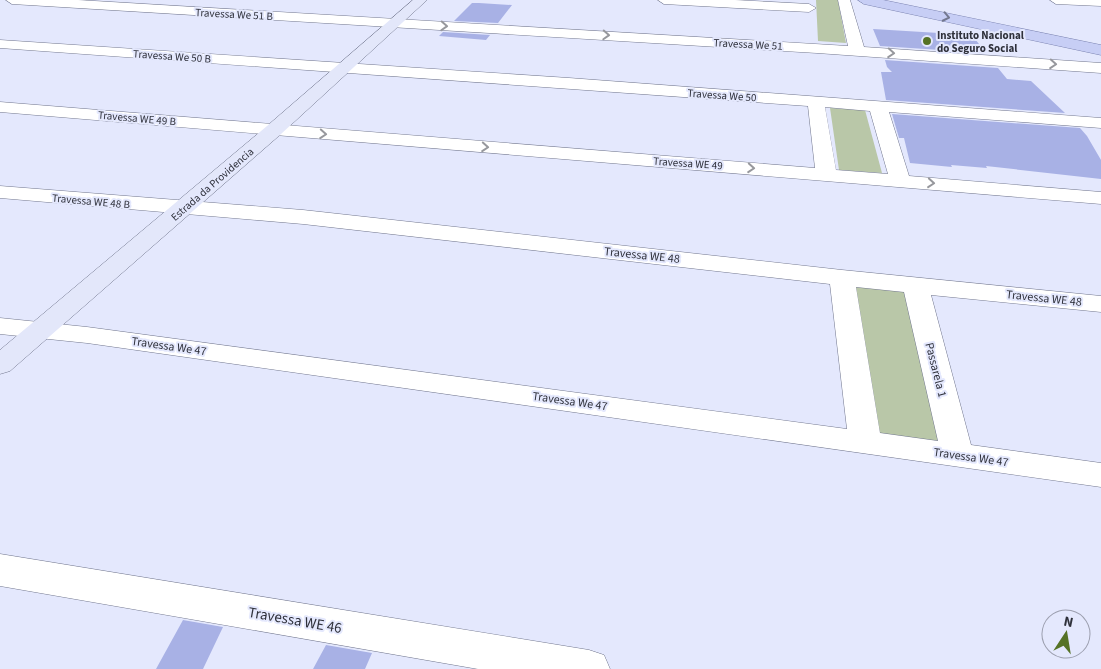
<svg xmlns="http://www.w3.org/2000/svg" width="1101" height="669" font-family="'Source Sans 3',sans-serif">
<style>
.green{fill:#b9c7a8}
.building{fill:#a8b1e5}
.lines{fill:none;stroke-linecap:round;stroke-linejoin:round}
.minor-casing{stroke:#71768d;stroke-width:1}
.secondary-casing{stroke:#71768d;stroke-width:1}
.primary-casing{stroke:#7a82b0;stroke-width:1}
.minor{fill:#fff;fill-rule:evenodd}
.secondary{fill:#e3e7fa;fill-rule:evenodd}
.primary{fill:#c7cef5;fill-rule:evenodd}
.oneway{stroke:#73788f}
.oneway2{stroke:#97989d}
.poi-dot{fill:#557226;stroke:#e4e8fd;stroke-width:2}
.labels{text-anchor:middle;stroke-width:4;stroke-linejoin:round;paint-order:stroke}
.far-street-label{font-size:11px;fill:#2f313b;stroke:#e4e8fd}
.far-poi-label{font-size:11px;font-weight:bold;fill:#2f313b;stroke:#e4e8fd;text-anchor:start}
.street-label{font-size:12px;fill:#2f313b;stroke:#e4e8fd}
.near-street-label{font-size:15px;fill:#2f313b;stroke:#e4e8fd}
</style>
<rect width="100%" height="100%" fill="#e4e8fd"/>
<!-- green -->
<path class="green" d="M816,0H838L846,43L818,41Z
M830,108L865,110L882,173L839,170Z
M842,278L915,284L958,456L865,442Z"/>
<!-- building -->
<path class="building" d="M472,3H479L512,5L498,23L454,21Z
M873,29L972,35L986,53L880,46Z
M443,32L490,35L486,40L439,36Z
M885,60L998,68L1007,79L1031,81L1065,113L886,100L881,72H892L887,67Z
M892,114L1080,128L1087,136L1101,160V179L986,166L987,168L951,165L952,167L910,163L904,138H899Z
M183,620L223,627L203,669H156Z
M326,645L372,653L365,669H313Z"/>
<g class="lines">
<defs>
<path id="minor" d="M6,0H78L848,46L838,0H850L864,47L1101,63V73L817,53L12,4Z
M658,0H735L809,4L816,8L809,12L664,4Z
M1050,0H1101V6L1056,4Z
M0,40L569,78L1101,118V128L889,112L909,176L1101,192V204L0,112V102L815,168L808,106L0,48ZM825,107L870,111L888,174L836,170Z
M0,186L303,210L842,270L1101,296V312L931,295L971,445L1101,463V487L87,343L0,334V318L87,327L847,429L830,284L303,224L0,198ZM856,287L904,292L938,441L880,433Z
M0,554L589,650L604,655L610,669H478L0,586Z"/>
<path id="secondary" d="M413,0H427L281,134L10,371L0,374V350L267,126Z"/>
<path id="primary" d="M858,0H883L1101,45V55L864,4Z"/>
</defs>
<!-- minor casing -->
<use href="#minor" class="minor-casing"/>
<!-- secondary casing -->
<use href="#secondary" class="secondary-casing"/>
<!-- primary casing -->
<use href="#primary" class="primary-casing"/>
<!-- minor -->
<use href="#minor" class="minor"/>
<!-- secondary -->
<use href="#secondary" class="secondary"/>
<!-- primary -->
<use href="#primary" class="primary"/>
</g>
<!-- one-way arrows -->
<defs><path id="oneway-chevron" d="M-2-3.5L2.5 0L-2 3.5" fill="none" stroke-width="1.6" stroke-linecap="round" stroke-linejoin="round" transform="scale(1.25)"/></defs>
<use class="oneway" href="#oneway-chevron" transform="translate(946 17) rotate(12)"/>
<g class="oneway2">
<use href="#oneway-chevron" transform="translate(444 26) rotate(3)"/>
<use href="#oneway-chevron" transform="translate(606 35) rotate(3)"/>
<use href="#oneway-chevron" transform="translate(891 53) rotate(4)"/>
<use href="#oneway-chevron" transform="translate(1053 64) rotate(4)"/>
<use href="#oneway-chevron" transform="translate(323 134) rotate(4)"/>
<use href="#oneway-chevron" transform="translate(485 147) rotate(4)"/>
<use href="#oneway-chevron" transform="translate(751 168) rotate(4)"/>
<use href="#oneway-chevron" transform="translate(931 183) rotate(5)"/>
</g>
<!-- markers -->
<circle class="poi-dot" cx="927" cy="41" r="5"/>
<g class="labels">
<!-- far-street labels -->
<g class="far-street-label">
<text transform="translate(234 14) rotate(3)" y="4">Travessa We 51 B</text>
<text transform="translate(748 44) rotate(3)" y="4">Travessa We 51</text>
<text transform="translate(172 56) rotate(4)" y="4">Travessa We 50 B</text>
<text transform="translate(722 95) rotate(4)" y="4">Travessa We 50</text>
<text transform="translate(137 118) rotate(5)" y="4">Travessa WE 49 B</text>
<text transform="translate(688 163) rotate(4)" y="4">Travessa WE 49</text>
<text transform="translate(212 184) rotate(-41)" y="4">Estrada da Providencia</text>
<text transform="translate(91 201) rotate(5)" y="4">Travessa WE 48 B</text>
</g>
<!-- far-poi labels -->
<g class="far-poi-label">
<text x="937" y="39">Instituto Nacional<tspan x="937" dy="13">do Seguro Social</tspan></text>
</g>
<!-- street labels -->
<g class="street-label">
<text transform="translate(642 255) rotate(6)" y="4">Travessa WE 48</text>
<text transform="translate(1044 298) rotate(6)" y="4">Travessa WE 48</text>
<text transform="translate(169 346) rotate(8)" y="4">Travessa We 47</text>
<text transform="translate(936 370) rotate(76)" y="4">Passarela 1</text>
<text transform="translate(570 401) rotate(8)" y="4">Travessa We 47</text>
<text transform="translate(971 457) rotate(8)" y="4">Travessa We 47</text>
</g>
<!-- near-street labels -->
<g class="near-street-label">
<text transform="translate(295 620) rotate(10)" y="5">Travessa WE 46</text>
</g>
</g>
<!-- north arrow -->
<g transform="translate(1066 634) rotate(12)"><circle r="24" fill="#e4e8fd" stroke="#9c9faf"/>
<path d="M0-4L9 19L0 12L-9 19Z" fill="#557226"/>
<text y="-8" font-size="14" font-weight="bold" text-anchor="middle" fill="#2f313b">N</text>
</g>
</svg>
